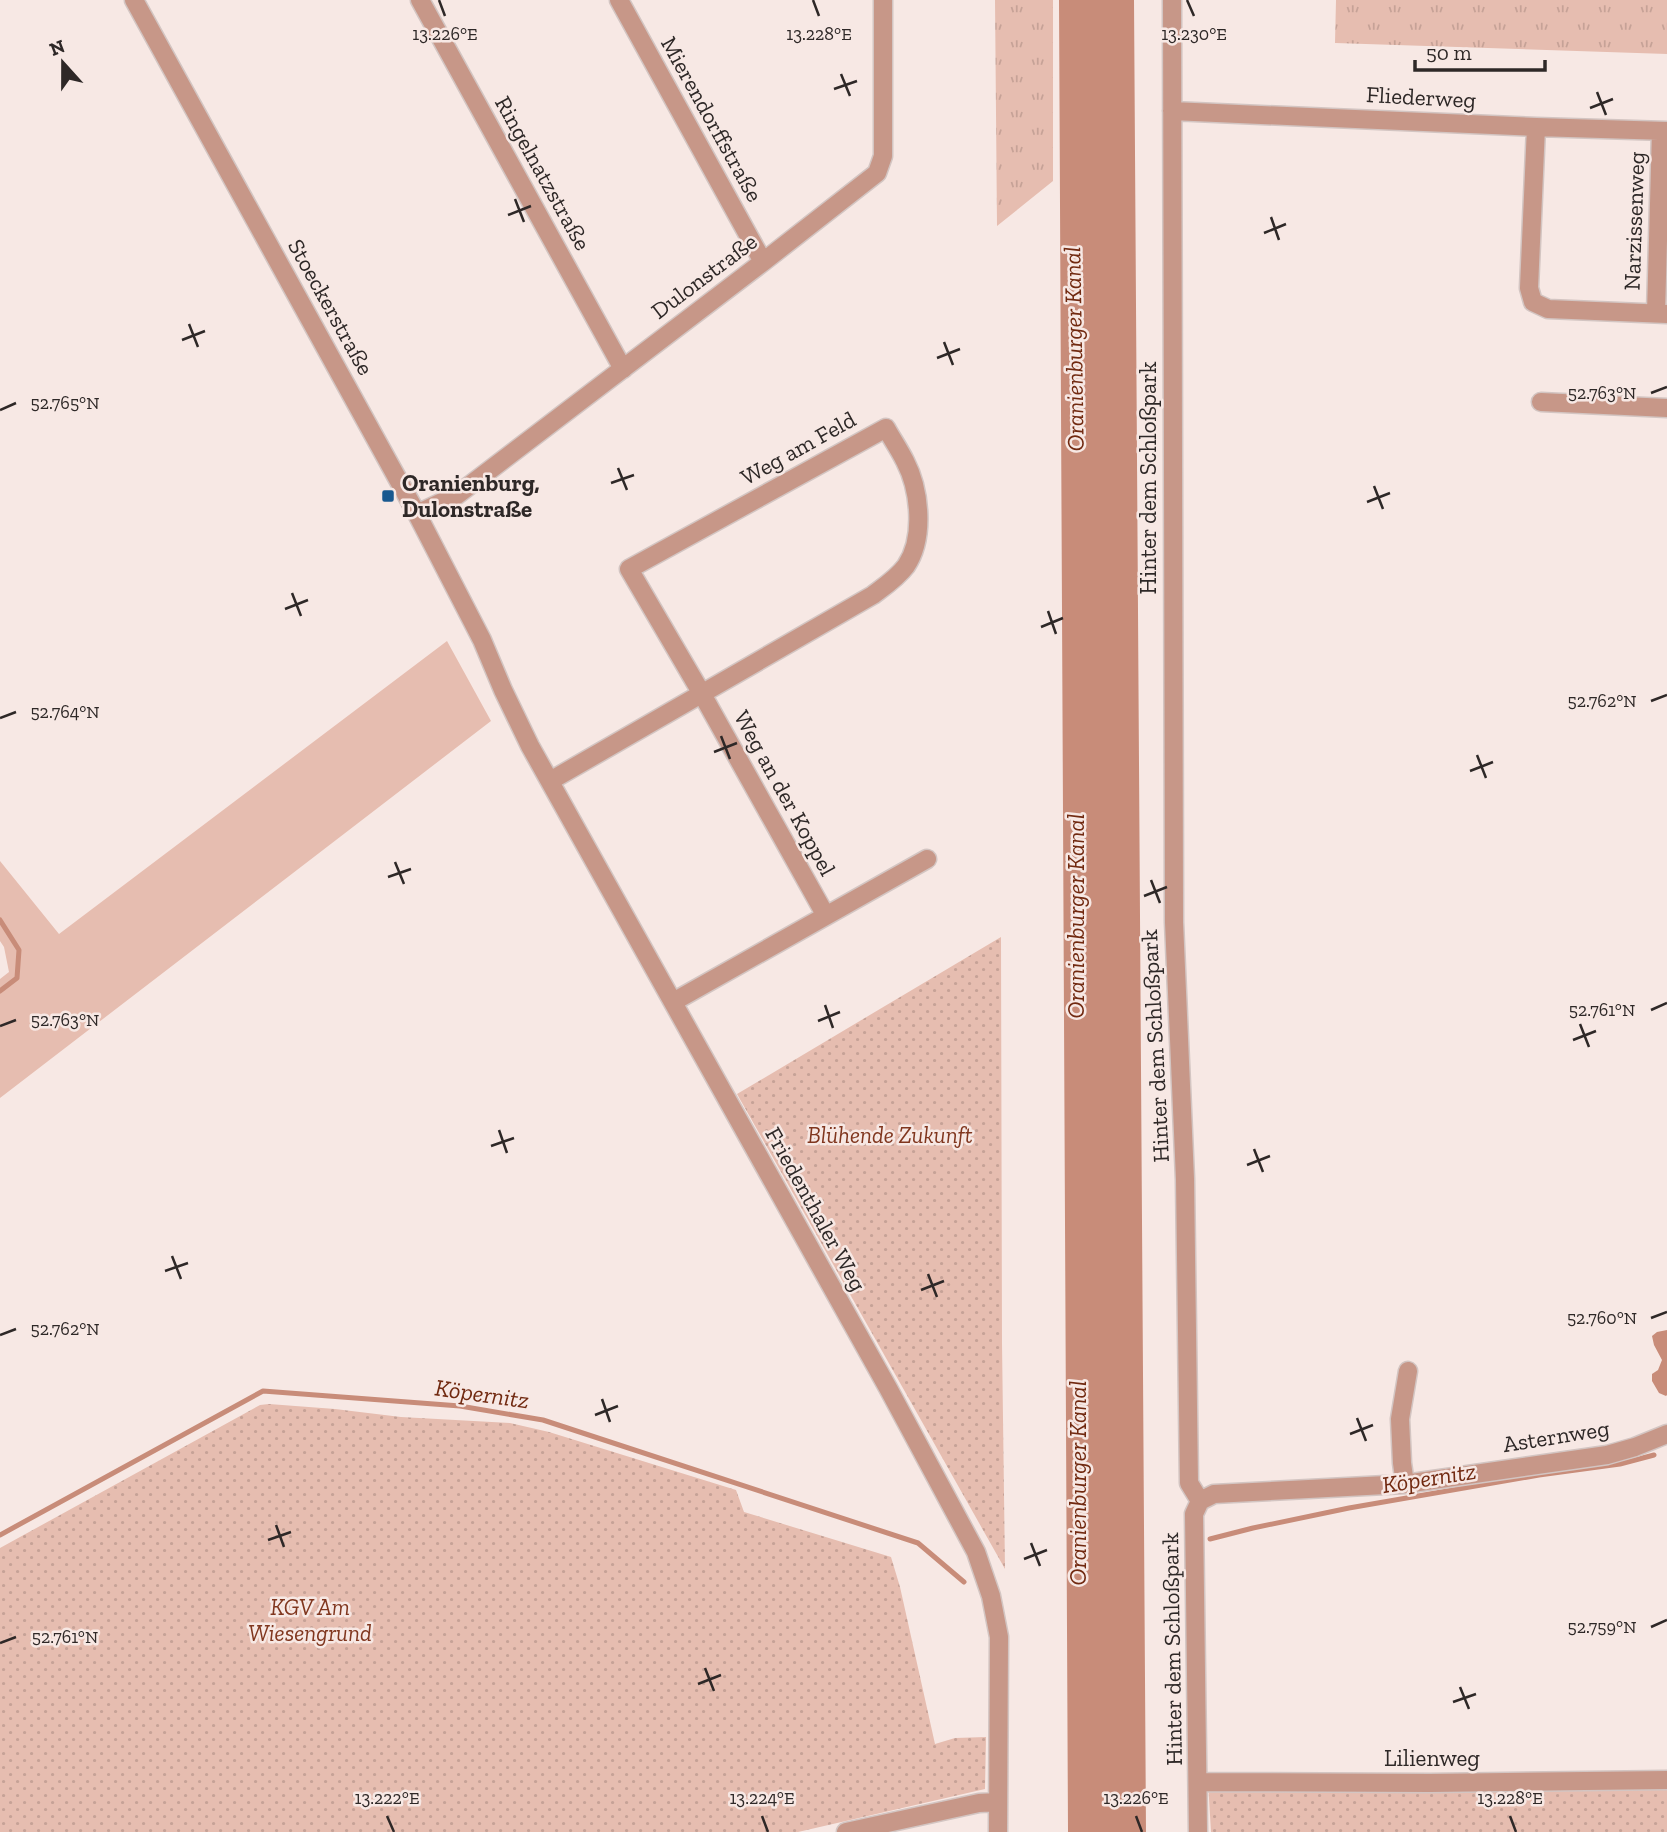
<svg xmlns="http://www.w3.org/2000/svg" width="1667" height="1832" font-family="'Zilla Slab',serif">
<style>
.grass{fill:#e6bdb0}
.park{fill:url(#park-tufts)}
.garden{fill:url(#garden-dots)}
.water{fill:#c88c79}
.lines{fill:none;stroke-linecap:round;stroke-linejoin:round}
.stream{stroke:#c88c79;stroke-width:5}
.street-casing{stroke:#d3c5c2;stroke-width:21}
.street{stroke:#c79788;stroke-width:18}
.ticks{fill:none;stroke:#2e2827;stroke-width:2.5}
.poi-dot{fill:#19598f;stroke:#f7e8e4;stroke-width:2.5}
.labels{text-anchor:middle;stroke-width:5;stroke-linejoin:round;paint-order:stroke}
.street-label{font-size:23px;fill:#2e2827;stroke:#f7e8e4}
.poi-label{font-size:23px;font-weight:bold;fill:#2e2827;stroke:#f7e8e4;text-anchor:start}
.park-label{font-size:23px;font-style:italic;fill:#80361e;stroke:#f7e8e4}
.water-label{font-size:24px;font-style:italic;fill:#712910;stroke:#f7e8e4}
.ticks-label{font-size:18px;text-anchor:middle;fill:#2e2827;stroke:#f7e8e4;stroke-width:5;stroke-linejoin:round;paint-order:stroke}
</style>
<defs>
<pattern id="park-tufts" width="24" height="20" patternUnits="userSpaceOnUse" patternTransform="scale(1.75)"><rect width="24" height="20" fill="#e6bdb0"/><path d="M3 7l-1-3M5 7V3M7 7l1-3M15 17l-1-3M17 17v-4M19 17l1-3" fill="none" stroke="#c6a297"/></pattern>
<pattern id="garden-dots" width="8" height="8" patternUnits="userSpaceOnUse" patternTransform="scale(1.75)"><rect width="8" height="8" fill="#e6bdb0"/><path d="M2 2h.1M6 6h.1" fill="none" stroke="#c6a297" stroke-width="1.8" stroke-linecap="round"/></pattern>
</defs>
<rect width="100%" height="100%" fill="#f7e8e4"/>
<!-- grass -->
<path class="grass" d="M447,641L491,721L0,1098V979L9,972L4,947L0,941V861L59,934Z"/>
<!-- park -->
<path class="park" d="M995,0H1053V181L997,226Z
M1336,0H1667V54L1335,43Z"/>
<!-- garden -->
<path class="garden" d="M1001,937L1002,1343L1005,1569L737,1094Z
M269,1404L335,1409L401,1417L510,1423L549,1432L736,1490L744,1512L891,1557L900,1587L935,1744L955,1738L986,1737L985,1789L798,1832H0V1548L260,1405Z
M1208,1782L1667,1786V1832H1211Z"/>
<!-- water -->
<path class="water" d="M1059,0H1134L1146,1832H1068Z
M1667,1330V1395L1666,1396L1659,1393L1652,1381V1374L1658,1370L1662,1360L1654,1345L1652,1336L1657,1332Z"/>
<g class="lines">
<!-- stream -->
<path class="stream" d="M0,920L19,950L17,978L0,991
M0,1535L263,1391L460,1406L543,1420L918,1543L964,1582
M1210,1539L1253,1528L1349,1508L1539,1475L1620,1464L1654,1455"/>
<defs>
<path id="street" d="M134,0L417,514L482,640L503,690L530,746L888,1388L976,1552L991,1596L999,1637L998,1832
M420,0L623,369
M619,0L763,262
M1172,0L1174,922L1185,1179L1189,1483L1200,1501L1194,1514L1198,1832
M1172,111L1536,127L1667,131
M1536,127L1529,288L1533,302L1548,309L1667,314
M1656,313L1661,131
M1541,402L1667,408
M417,514L457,495L763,262L877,173L883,156V0
M550,781L873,595C885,586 897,578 906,566C925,538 920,490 905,461C899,449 892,439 886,428L629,569L702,694L826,916
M673,1002L927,859
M1405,1484L1402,1463L1400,1419L1408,1371
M1200,1501L1214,1494L1405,1484L1607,1455L1635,1447L1667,1434
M1198,1782L1430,1783L1667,1780
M846,1832L979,1803L998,1802"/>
</defs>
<!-- street casing -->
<use href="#street" class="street-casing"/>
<!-- street -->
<use href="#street" class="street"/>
</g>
<!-- ticks -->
<path class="ticks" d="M439,0L445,16M813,0L819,16M1187,0L1194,16M841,74L850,96M834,89L857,81M1597,92L1606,115M1590,108L1613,99M515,199L524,222M508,215L531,206M1271,217L1279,240M1264,233L1286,224M189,324L198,347M182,340L205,331M944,342L953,365M937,358L960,349M1651,393L1667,387M0,410L16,403M618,468L627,490M611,483L634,475M1374,486L1383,509M1367,502L1390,493M292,593L301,616M285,609L308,600M1048,611L1056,634M1041,627L1063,618M1651,701L1667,695M0,718L16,712M721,736L730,759M714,752L737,743M1477,755L1486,778M1470,771L1493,762M395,862L404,884M388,877L411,869M1151,880L1160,903M1144,896L1167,887M825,1005L833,1028M1651,1010L1667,1003M818,1021L840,1012M1580,1024L1589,1047M0,1026L16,1020M1573,1040L1596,1031M499,1130L507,1153M491,1146L514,1138M1254,1149L1263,1172M1247,1165L1270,1156M172,1256L181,1279M165,1271L188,1263M928,1274L937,1297M921,1290L944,1281M1651,1318L1667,1312M0,1335L16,1329M602,1399L610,1422M595,1415L618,1406M1357,1418L1366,1441M1350,1434L1373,1425M276,1525L284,1547M268,1540L291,1532M1031,1543L1040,1566M1024,1559L1047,1550M1651,1627L1667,1620M0,1643L16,1637M705,1668L714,1691M698,1684L721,1675M1460,1687L1469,1709M1453,1702L1476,1694M387,1816L394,1832M762,1816L768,1832M1136,1816L1142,1832M1510,1816L1516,1832"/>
<!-- markers -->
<rect class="poi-dot" x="381" y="489" width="14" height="14" rx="3.5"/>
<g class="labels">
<!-- street labels -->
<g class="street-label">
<text transform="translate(1421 97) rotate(3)" y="8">Fliederweg</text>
<text transform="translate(712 119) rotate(61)" y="8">Mierendorffstraße</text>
<text transform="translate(543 173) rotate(61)" y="8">Ringelnatzstraße</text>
<text transform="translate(1634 221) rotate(-88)" y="8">Narzissenweg</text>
<text transform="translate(704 276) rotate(-37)" y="8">Dulonstraße</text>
<text transform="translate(331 307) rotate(61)" y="8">Stoeckerstraße</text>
<text transform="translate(798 448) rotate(-29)" y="8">Weg am Feld</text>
<text transform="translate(1148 478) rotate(-90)" y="8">Hinter dem Schloßpark</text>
<text transform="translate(785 793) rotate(61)" y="8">Weg an der Koppel</text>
<text transform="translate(1155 1046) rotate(-93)" y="8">Hinter dem Schloßpark</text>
<text transform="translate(816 1209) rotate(61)" y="8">Friedenthaler Weg</text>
<text transform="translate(1556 1436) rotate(-9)" y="8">Asternweg</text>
<text transform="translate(1172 1649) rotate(-91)" y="8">Hinter dem Schloßpark</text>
<text x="1432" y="1766">Lilienweg</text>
</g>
<!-- poi labels -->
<g class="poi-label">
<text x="402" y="491">Oranienburg,<tspan x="402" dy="26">Dulonstraße</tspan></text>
</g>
<!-- park labels -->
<g class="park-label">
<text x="890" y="1143">Blühende Zukunft</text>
<text x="310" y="1615">KGV Am<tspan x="310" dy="26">Wiesengrund</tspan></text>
</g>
<!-- water labels -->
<g class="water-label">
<text transform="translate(1074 349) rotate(-91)" y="8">Oranienburger Kanal</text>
<text transform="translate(1076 916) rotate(-90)" y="8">Oranienburger Kanal</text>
<text transform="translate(482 1394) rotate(8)" y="8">Köpernitz</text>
<text transform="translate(1429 1478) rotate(-9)" y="8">Köpernitz</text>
<text transform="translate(1078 1483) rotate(-90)" y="8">Oranienburger Kanal</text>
</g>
</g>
<g class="ticks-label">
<text x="445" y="40">13.226°E</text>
<text x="819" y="40">13.228°E</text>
<text x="1194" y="40">13.230°E</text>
<text x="1602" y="399">52.763°N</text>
<text x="65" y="409">52.765°N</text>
<text x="1602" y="707">52.762°N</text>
<text x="65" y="718">52.764°N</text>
<text x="1602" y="1016">52.761°N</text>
<text x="65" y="1026">52.763°N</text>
<text x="1602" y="1324">52.760°N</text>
<text x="65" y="1335">52.762°N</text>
<text x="1602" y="1633">52.759°N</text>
<text x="65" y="1643">52.761°N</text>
<text x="387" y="1804">13.222°E</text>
<text x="762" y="1804">13.224°E</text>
<text x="1136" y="1804">13.226°E</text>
<text x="1510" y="1804">13.228°E</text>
</g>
<!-- north arrow -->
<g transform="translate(63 63) rotate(339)" stroke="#f7e8e4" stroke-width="5" paint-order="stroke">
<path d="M0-5L12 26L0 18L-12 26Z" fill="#2e2827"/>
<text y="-10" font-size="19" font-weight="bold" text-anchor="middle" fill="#2e2827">N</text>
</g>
<!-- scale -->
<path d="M1415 60v10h130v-10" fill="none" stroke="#2e2827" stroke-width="3.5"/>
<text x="1426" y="60" font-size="21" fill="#2e2827" stroke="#f7e8e4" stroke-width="5" paint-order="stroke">50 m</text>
</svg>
